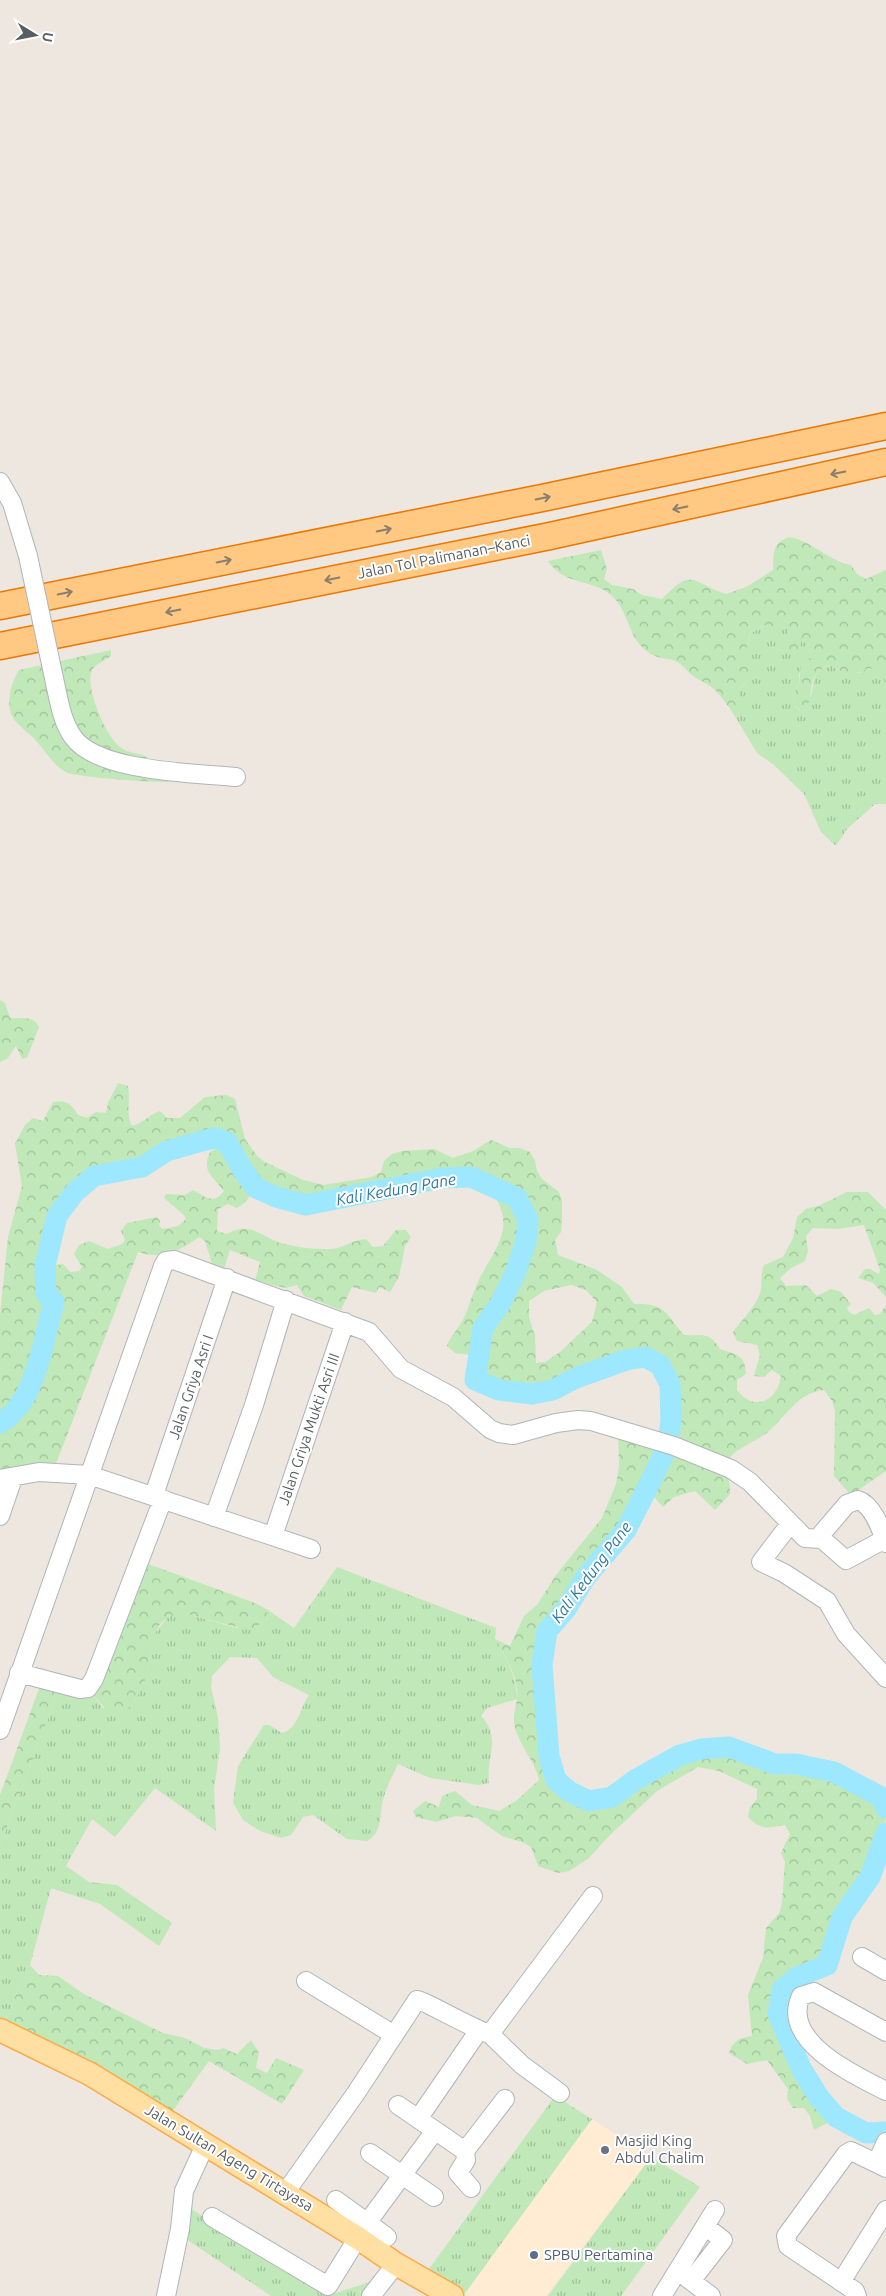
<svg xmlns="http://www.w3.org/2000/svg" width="886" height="2296" font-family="Ubuntu,sans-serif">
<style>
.commercial{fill:#ffecd2}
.grass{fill:url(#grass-tufts)}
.forest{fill:url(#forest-crowns);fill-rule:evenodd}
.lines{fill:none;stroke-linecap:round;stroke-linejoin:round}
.river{stroke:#9de7ff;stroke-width:21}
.minor-casing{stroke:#b0b5b9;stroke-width:20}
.major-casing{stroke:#ffa946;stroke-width:25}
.highway-casing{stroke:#ec7600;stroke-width:29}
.minor{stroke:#fff;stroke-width:18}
.major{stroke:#ffdfa2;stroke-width:22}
.highway{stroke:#ffc984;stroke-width:26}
.minor-bridge-casing{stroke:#b0b5b9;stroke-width:20;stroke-linecap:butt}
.minor-bridge{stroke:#fff;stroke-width:18}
.oneway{stroke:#8a7e6c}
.worship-dot{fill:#6b7280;stroke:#fff;stroke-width:2}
.service-dot{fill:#5c6f8a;stroke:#fff;stroke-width:2}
.labels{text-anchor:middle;stroke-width:4;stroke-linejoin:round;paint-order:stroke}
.street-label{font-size:15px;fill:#585e62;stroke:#fff}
.worship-label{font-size:15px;fill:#5b616d;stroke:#fff;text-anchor:start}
.service-label{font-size:15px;fill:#4e5e75;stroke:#fff;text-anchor:start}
.water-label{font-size:16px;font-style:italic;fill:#2b799f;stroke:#fff}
</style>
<defs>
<pattern id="grass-tufts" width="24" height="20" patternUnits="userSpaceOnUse" patternTransform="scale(1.25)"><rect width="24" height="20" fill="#c1e8b8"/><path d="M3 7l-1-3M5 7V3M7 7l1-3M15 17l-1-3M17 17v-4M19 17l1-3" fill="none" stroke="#a0bf99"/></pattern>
<pattern id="forest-crowns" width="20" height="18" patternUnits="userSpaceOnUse" patternTransform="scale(1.25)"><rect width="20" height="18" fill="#c1e8b8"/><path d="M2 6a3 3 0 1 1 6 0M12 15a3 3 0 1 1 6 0" fill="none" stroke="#a0bf99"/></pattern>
</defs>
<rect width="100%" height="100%" fill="#ede7df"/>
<!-- commercial -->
<path class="commercial" d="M592,2119L651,2157L546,2296H463Z"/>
<!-- grass -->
<path class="grass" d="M766,625L776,628L786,627L790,637L802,639L809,647L810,658L799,674V684L794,693L793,704L800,711C804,706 810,700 812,693C816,676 811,672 831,665L840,671L859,673L868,668L878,670L886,684V804H875L847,829L836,846L821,832L804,794L774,765L757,753L736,718L739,711V689C754,677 747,676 746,661C745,651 748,642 751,633Z
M337,1567L496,1628L495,1639C506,1655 517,1679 517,1699L487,1708L481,1716C502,1738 486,1756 489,1783L479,1785L430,1778L398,1764C392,1777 384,1791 382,1805C379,1821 382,1830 368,1841L347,1839L313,1815L303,1817L291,1835L281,1838L260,1831L243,1820L233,1803L238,1766L264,1725H269L282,1733C299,1728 300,1707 309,1695L273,1677L257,1658L230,1657L212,1676L211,1687L218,1717L220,1748L214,1789L216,1831L155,1788L115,1837L92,1819L66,1866L89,1882L117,1885L172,1923L159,1946L100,1904L51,1888L30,1965L39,1975L20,1983L9,2014L3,2018L0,2016V1846L52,1708L57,1688L92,1694L103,1708L135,1701L147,1673L154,1634L167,1618L176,1613L187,1614L237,1628L266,1621L268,1610L294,1628Z
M555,2096L592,2119L463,2296H461L426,2273Z
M651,2157L700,2187L621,2296H548Z
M188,2207L320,2288L336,2293L376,2280L363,2296H271L183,2237Z"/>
<!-- forest -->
<path class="forest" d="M790,537C813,542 831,562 851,565L857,574L866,579L886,570V684L878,670L868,668C853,677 845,674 830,665C807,673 815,685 808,705L801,711L793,704L794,693L799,684L801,664L810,658L809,647L802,639L800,648L793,655L786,647L790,637L786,627L776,628L766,625L751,633C743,653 748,659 750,678L739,689V711L736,718C730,709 723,698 715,690C709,684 700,681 693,676C686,671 683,664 675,661C663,656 658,661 644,649C628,635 628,611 613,597C594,578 565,587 548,561L601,550L607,569L604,579L612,585L633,589L642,595L662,599C693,567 690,582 726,594L746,587L773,570C774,553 772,542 790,537Z
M111,650V656C105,661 95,664 92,670C84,686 106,737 120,747C128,754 140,752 148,758L133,760L171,781C161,784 79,777 68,773C54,767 47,753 38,743C31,734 20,728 13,718C5,705 11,682 19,670Z
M0,1000L5,1003L10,1018C22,1019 33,1015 39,1027L27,1058L22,1059L16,1046L7,1059L0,1062Z
M118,1083L128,1086C131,1101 125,1113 132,1126C143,1123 149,1115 160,1111L167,1118H180L205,1097L226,1095L235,1099L245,1139L257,1156L265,1162L303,1180L324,1185L372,1177L381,1172L384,1161L392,1154L402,1151L434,1149L453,1158L473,1151L491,1140L510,1148H520L530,1152L535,1161L537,1171L542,1179L559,1192L562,1201V1222L561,1232L555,1240L558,1255L597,1270L622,1287L634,1304C666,1303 665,1313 684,1335C703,1337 708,1330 720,1349C735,1354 746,1355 746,1374L737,1380V1390C754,1412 777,1402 781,1376L772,1370L764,1377L754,1376L760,1355L757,1345L737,1341L733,1332C741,1321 754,1308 759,1296C764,1286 759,1277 764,1265L783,1257L793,1238L797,1217L806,1209L818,1206L847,1192H868L886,1210V1297L873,1283L858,1278L865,1269H870L879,1274L880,1270L864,1225L838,1229L813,1228L806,1236L808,1251L805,1261L791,1268L780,1278L786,1286L806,1285L817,1296L831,1289L841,1292L851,1304L847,1308L849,1312L854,1315L869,1308L875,1315L880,1314L886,1305V1471L851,1495L834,1476L835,1411L832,1401L824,1390C795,1393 786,1419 764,1435C755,1441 733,1451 729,1459C724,1471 731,1482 730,1494L715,1510L695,1491L674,1497L663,1507L652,1495C658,1478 668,1462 672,1445C680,1419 680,1360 646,1353C641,1352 632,1354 627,1355C595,1362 567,1384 535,1389C516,1391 496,1384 479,1378L487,1330L503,1306L519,1276L531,1242L532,1219L520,1194L472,1173L442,1174L306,1200L278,1193L259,1184L245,1167L230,1138L215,1134L201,1137L165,1147L140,1163L92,1172L72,1190L53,1214L41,1266L42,1295L49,1303C39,1336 32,1400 0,1418V1315L8,1237L22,1186L15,1144L25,1125L33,1118L43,1121L53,1102C66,1100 71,1103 78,1115L87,1118L96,1112L106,1113L108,1103ZM571,1285L586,1290L597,1302L592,1322L560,1352L545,1362L536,1363L535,1336L529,1317V1301L544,1291Z
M224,1145L238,1172L253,1191L246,1202L237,1208L228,1204L218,1209L217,1231L227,1234C251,1220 262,1238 284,1244C297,1247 312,1249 326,1249C341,1250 351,1240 366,1239L373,1247L383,1246L396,1230H406L411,1237L405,1246L399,1277L390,1292L379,1287L376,1293L352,1287L341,1310L304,1296L297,1285L286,1288L255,1281L260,1262L230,1250L224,1269L212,1264L205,1241L199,1237C180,1251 162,1260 138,1252L54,1469L0,1473V1428C42,1404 46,1343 58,1301L50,1292V1266L63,1264L70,1272L79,1271L82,1267L74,1254L79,1245L89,1241L108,1249L122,1244L125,1240L121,1231L127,1223L157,1217L160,1221L159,1226L163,1229L178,1226L186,1219L184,1215L164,1198L166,1194L185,1195L193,1190C205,1197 214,1205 224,1191C213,1177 201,1171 210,1152Z
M493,1194L514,1201L524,1221L522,1241L511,1273L496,1302L479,1327L473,1360L470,1355L455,1353L447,1346C450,1337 456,1331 461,1323C468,1312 471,1297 477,1284C492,1251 518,1230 493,1194Z
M618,1432L664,1443L622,1527L581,1576L562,1606L543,1629L538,1665L545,1757L553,1783L568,1796L589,1805L614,1801L637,1784L682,1759L701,1753L729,1751L774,1769H795L832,1776L878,1800L886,1819L866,1875L838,1915L824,1962L795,1973L778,1988L773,2015L797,2070L814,2099L833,2120L814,2130L810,2116L804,2108H793L787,2099L788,2089L767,2060L747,2064L729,2053C733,2041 739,2038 752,2036L748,1995L763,1958L766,1928L780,1912L782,1902L785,1862L781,1853L790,1834L785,1825C769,1828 760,1830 748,1817L750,1807L757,1799V1789L719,1771L698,1767L657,1791L609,1836L588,1859L569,1871L558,1873L538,1866L531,1847L522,1842L502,1836L477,1818L456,1816L436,1822L416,1817L413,1811L425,1801L439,1807L442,1796L455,1791L472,1805L499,1811L516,1801L539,1780C535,1762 522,1749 516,1731C510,1714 519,1705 517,1689C515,1673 504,1652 495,1639L510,1646L524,1616L537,1605L556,1575L602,1518L616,1484L619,1466Z
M140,1561L255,1603L268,1610L266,1621L248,1630L187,1614C149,1612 154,1648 147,1673C143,1690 134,1705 121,1715H111L92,1694Z
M40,1686L57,1688L52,1708L0,1846V1795Z
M39,1975L58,1976L84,1994L163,2033L185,2038L204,2048L218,2050L223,2048L237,2054L251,2040L259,2053L256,2068L267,2073L276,2058L304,2070L282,2104L209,2061L172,2112L0,2023V2016L3,2018L9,2014L20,1983Z"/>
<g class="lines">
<!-- river -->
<path class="river" d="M0,1423C37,1402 43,1339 54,1302L46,1293L45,1266L57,1216L75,1192L94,1176L142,1167L167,1151L202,1141L215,1138L227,1142L242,1169L256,1188L276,1197L306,1205L442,1178L471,1177L517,1198L528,1220L526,1241L515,1274L500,1304L483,1328L475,1380L499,1390L532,1394L553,1390L576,1378L626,1360L645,1357L660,1365L670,1384L671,1420L668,1444L655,1473L626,1530L585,1578L566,1609L547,1631L542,1665L549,1756L556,1780L570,1792L589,1801L612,1797L635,1780L680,1755L701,1749L729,1747L775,1764H796L834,1772L881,1797L886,1808
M886,1833L870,1877L842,1917L827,1965L797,1977L782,1990L778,2014L801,2068L818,2096L836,2117L866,2133L886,2132"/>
<defs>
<path id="minor" d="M0,482L12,503L28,556
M55,683C59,701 62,722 73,737C97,772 196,773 236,777
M0,1479L39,1472L89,1475L311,1549
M154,1495L227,1278
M0,1516L13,1478
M214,1517L254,1405L286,1300
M790,1524L761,1562L784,1573L827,1601L846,1634L886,1678
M273,1536L345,1322
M818,1538L847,1504L858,1500C873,1505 881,1529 886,1543
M19,1673L80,1689L88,1688L94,1679L163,1499
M0,1730L163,1266L166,1261L174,1260L369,1332L401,1369L453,1397L490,1429L499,1433L513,1435L556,1423L578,1420L591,1421L674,1446L731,1469L750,1482L805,1538L822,1539L846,1560L885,1539
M862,1957L886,1971
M306,1981L394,2035
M886,2032L814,1992L801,1996C780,2041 854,2075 886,2091
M490,2034L522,2065L560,2093
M398,2105L465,2151
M418,2119L475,2036
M370,2153L434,2197
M877,2162L886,2142
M471,2188L458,2173L466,2160L465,2151L505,2099
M285,2193L356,2093L417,2000C423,2000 475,2030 490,2034L593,1896
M336,2200L387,2237
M212,2217L328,2286L367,2223L434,2132
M682,2274L711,2296
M691,2281L723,2240L705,2226
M841,2282L886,2210
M166,2296L180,2229L184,2191L205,2145
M371,2296L396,2264
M662,2296L715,2210
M857,2296L855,2291L788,2246L786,2236L846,2154L851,2151L886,2168"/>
<path id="major" d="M0,2030L90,2074L358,2238L396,2264L452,2296"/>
<path id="highway" d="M0,606L542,498L886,426
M0,646L550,536L886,462"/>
</defs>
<!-- minor casing -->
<use href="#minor" class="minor-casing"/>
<!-- major casing -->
<use href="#major" class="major-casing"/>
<!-- highway casing -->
<use href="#highway" class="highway-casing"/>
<!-- minor -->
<use href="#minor" class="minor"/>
<!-- major -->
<use href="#major" class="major"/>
<!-- highway -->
<use href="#highway" class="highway"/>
<defs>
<path id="minor-bridge" d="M28,556L55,683"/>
</defs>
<!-- minor-bridge casing -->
<use href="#minor-bridge" class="minor-bridge-casing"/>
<!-- minor-bridge -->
<use href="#minor-bridge" class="minor-bridge"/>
</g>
<!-- one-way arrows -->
<defs><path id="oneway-shaft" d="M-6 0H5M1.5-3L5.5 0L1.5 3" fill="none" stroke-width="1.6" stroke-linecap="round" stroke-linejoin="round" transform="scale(1.25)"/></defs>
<g class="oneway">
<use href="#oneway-shaft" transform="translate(838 473) rotate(168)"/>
<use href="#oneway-shaft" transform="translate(543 498) rotate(-12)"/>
<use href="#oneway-shaft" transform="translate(680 508) rotate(168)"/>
<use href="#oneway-shaft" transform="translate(384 530) rotate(-11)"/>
<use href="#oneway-shaft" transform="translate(224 561) rotate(-11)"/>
<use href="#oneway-shaft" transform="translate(332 579) rotate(169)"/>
<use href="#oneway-shaft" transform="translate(65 593) rotate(-11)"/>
<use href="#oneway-shaft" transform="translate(173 611) rotate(169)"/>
</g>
<!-- markers -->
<circle class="worship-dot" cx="605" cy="2150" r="5"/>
<circle class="service-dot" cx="534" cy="2255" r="5"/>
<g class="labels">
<!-- street labels -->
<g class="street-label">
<text transform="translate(444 557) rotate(-11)" y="5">Jalan Tol Palimanan–Kanci</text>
<text transform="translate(191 1387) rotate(-71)" y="5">Jalan Griya Asri I</text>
<text transform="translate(309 1429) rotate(-71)" y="5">Jalan Griya Mukti Asri III</text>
<text transform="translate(229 2158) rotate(31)" y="5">Jalan Sultan Ageng Tirtayasa</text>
</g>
<!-- worship labels -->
<g class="worship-label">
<text x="615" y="2146">Masjid King<tspan x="615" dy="17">Abdul Chalim</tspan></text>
</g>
<!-- service labels -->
<g class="service-label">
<text x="544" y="2260">SPBU Pertamina</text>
</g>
<!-- water labels -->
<g class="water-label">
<text transform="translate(396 1189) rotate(-10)" y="6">Kali Kedung Pane</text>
<text transform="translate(591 1572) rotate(-53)" y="6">Kali Kedung Pane</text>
</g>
</g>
<!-- north arrow -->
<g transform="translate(35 35) rotate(100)" stroke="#ffffff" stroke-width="4" paint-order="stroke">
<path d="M0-4L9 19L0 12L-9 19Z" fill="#585e62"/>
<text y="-8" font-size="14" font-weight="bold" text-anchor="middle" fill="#585e62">U</text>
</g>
</svg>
